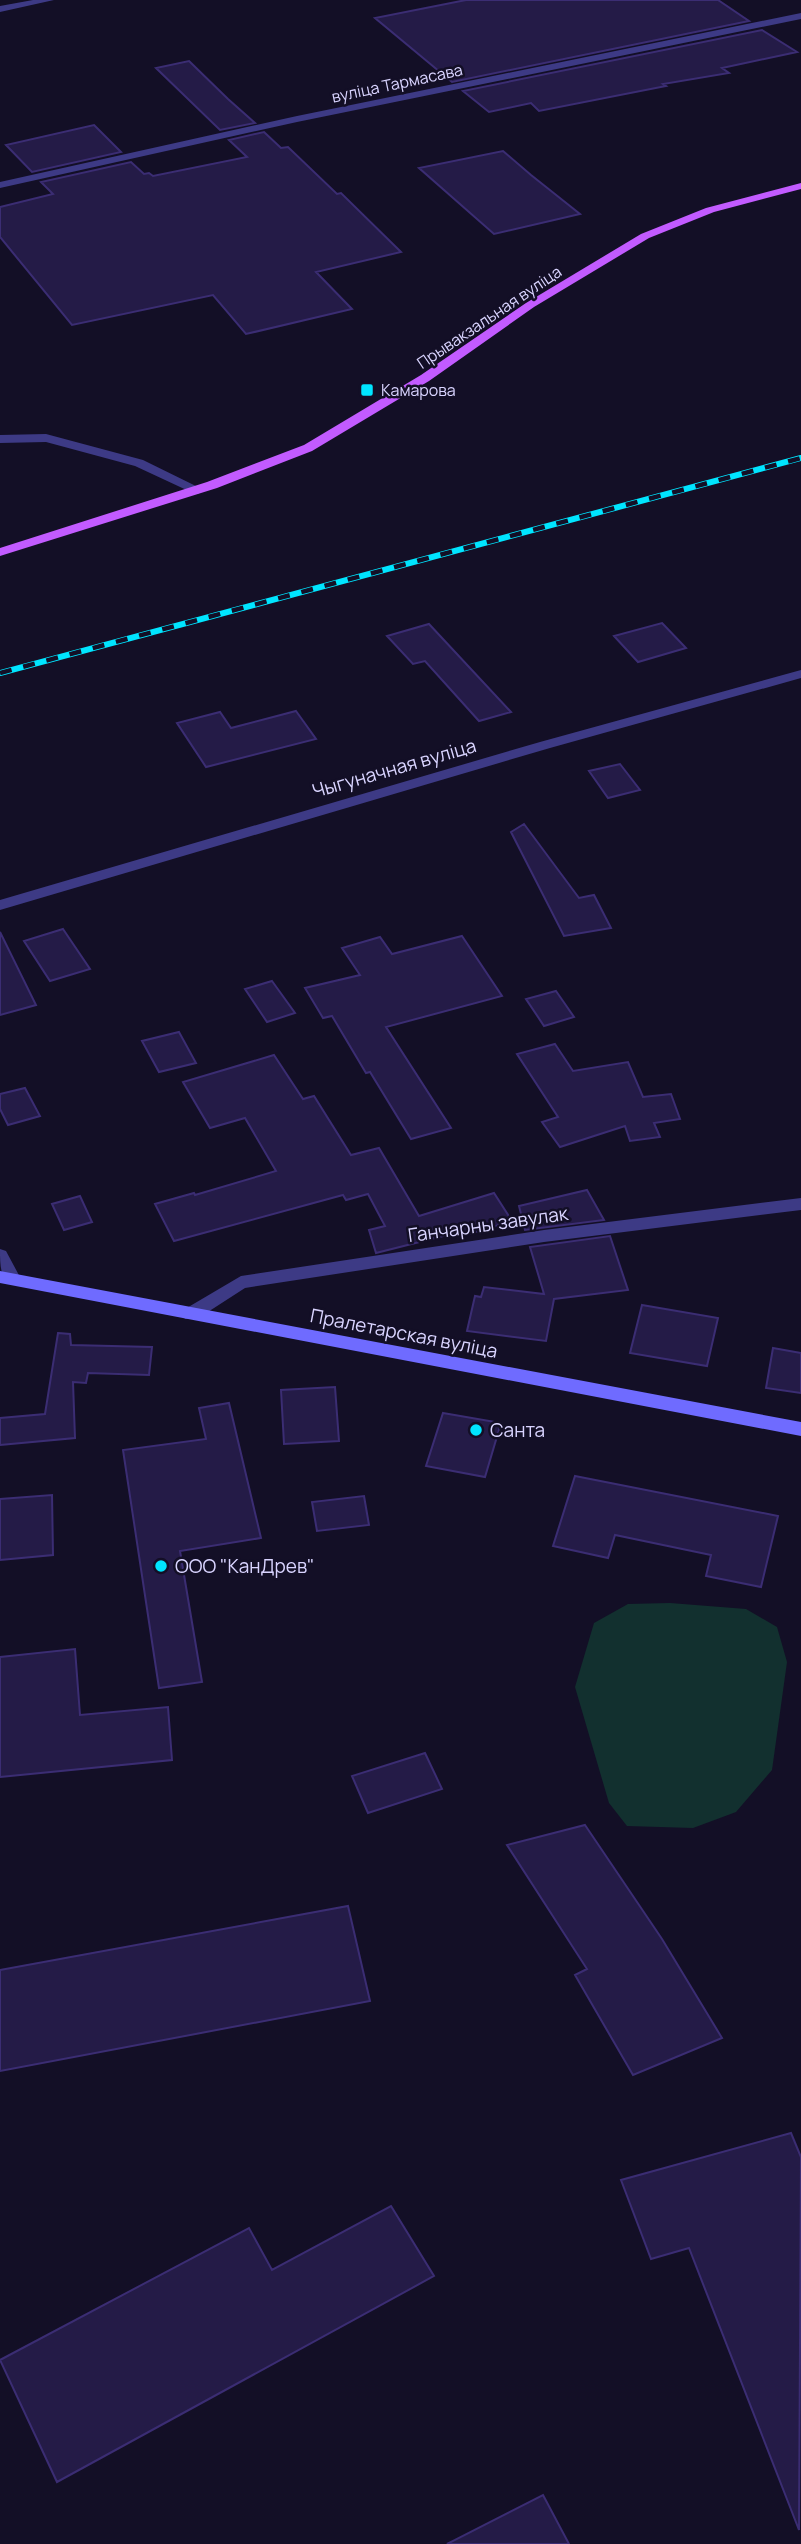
<svg xmlns="http://www.w3.org/2000/svg" width="801" height="2544" font-family="Manrope,sans-serif">
<style>
.green{fill:#12302f}
.building{fill:#241b47;stroke:#3b2d73;stroke-width:2}
.lines{fill:none;stroke-linecap:round;stroke-linejoin:round}
.minor{fill:#3d3a85;fill-rule:evenodd}
.secondary{fill:#6f6bff;fill-rule:evenodd}
.primary{fill:#c25bff;fill-rule:evenodd}
.rail-casing{stroke:#00e5ff;stroke-width:6}
.rail{stroke:#130f26;stroke-width:4.5;stroke-dasharray:12;stroke-linecap:butt}
.poi-dot{fill:#00e5ff;stroke:#130f26;stroke-width:2.5}
.labels{text-anchor:middle;stroke-width:5;stroke-linejoin:round;paint-order:stroke}
.far-street-label{font-size:16px;fill:#d9d4ff;stroke:#130f26}
.far-poi-label{font-size:16px;fill:#d9d4ff;stroke:#130f26;text-anchor:start}
.street-label{font-size:19px;fill:#d9d4ff;stroke:#130f26}
.poi-label{font-size:19px;fill:#d9d4ff;stroke:#130f26;text-anchor:start}
</style>
<rect width="100%" height="100%" fill="#130f26"/>
<!-- green -->
<path class="green" d="M670,1603L746,1609L777,1627L787,1662L772,1770L736,1812L693,1828L627,1826L609,1803L575,1687L594,1623L628,1604Z"/>
<!-- building -->
<path class="building" d="M466,0H718L749,21L452,82L375,18Z
M762,30L797,52L722,68L729,73L663,84L666,86L539,111L531,103L489,112L463,91Z
M189,61L228,99L255,123L220,130L156,68Z
M94,125L121,152L32,172L6,145Z
M264,132L281,148L288,147L337,194L341,193L401,252L316,272L352,309L246,334L213,295L72,325L0,237V207L53,194L41,182L131,162L144,174L149,173L153,176L247,157L229,140Z
M503,151L531,175L580,214L494,234L419,168Z
M662,623L686,648L638,662L614,636Z
M429,624L511,712L479,721L425,661L413,664L387,636Z
M296,711L316,739L206,767L177,723L220,712L231,728Z
M620,764L640,790L608,798L589,771Z
M524,824L579,898L594,895L611,928L564,936L511,832Z
M63,929L90,969L50,981L24,941Z
M0,932L36,1005L0,1015Z
M462,936L502,996L386,1027L451,1128L411,1139L370,1072L366,1073L332,1016L323,1018L305,988L360,975L342,948L380,937L392,954Z
M272,981L295,1013L267,1022L245,989Z
M556,991L574,1017L544,1026L526,999Z
M179,1032L196,1063L159,1072L142,1041Z
M555,1044L573,1071L628,1062L643,1097L671,1094L680,1119L654,1123L660,1137L630,1141L625,1126L560,1147L542,1122L558,1117L517,1054Z
M274,1055L303,1099L314,1096L351,1155L379,1148L419,1216L494,1193L512,1221L466,1235L463,1231L376,1253L369,1230L385,1226L368,1194L346,1200L343,1195L174,1241L155,1204L194,1193L195,1195L276,1171L245,1118L210,1128L183,1082Z
M25,1088L40,1116L8,1125L0,1109V1094Z
M587,1190L604,1220L525,1230L519,1206Z
M80,1196L92,1222L64,1230L52,1204Z
M610,1236L628,1290L554,1299L546,1341L467,1331L475,1296L481,1297L484,1287L544,1294L530,1247Z
M642,1305L718,1318L707,1366L630,1353Z
M58,1333L70,1334L71,1345L152,1347L149,1375L88,1373L86,1383L73,1382L75,1438L0,1445V1418L45,1414Z
M773,1348L801,1353V1393L766,1388Z
M335,1387L339,1441L284,1444L281,1390Z
M229,1403L261,1538L180,1551L202,1682L159,1688L123,1450L206,1439L199,1408Z
M443,1413L501,1423L485,1477L426,1466Z
M575,1476L778,1516L761,1587L706,1576L711,1555L615,1535L608,1558L553,1546Z
M52,1495L53,1555L0,1560V1499Z
M364,1496L369,1525L317,1531L312,1502Z
M75,1649L80,1715L168,1707L172,1760L0,1777V1657Z
M425,1753L442,1789L368,1813L352,1776Z
M585,1825L662,1939L722,2038L633,2075L575,1975L587,1969L507,1845Z
M348,1906L370,2001L0,2071V1970Z
M791,2133L801,2157L799,2530L689,2248L651,2259L621,2180Z
M391,2206L434,2276L57,2482L0,2360L249,2228L272,2270Z
M543,2495L569,2544H447Z"/>
<g class="lines">
<!-- minor -->
<path class="minor" d="M33,0H54L0,12V6Z
M801,13V19L297,122L0,188V182L297,116Z
M46,434L143,460L204,490L198,494L193,493L135,466L46,442L0,443V435Z
M801,670V678L550,748L0,910V900L540,742Z
M801,1198V1210L544,1242L245,1288L197,1319H185L182,1314L185,1309L241,1276L544,1230Z
M0,1249L6,1251L21,1279L18,1283H6C0,1272 0,1262 0,1249Z"/>
<!-- secondary -->
<path class="secondary" d="M0,1271L801,1422V1436L0,1283Z"/>
<!-- primary -->
<path class="primary" d="M801,183V189L714,212L649,238L534,307L429,381L312,451L217,488L0,556V548L207,482L304,445L421,375L526,303L641,234L706,208Z"/>
<defs>
<path id="rail" d="M0,673L801,458"/>
</defs>
<!-- rail casing -->
<use href="#rail" class="rail-casing"/>
<!-- rail -->
<use href="#rail" class="rail"/>
</g>
<!-- markers -->
<g class="poi-dot">
<rect x="360" y="383" width="14" height="14" rx="3.5"/>
<circle cx="476" cy="1430" r="7"/>
<circle cx="161" cy="1566" r="7"/>
</g>
<g class="labels">
<!-- far-street labels -->
<g class="far-street-label">
<text transform="translate(397 83) rotate(-12)" y="6">вуліца Тармасава</text>
<text transform="translate(489 317) rotate(-34)" y="6">Прывакзальная вуліца</text>
</g>
<!-- far-poi labels -->
<g class="far-poi-label">
<text x="381" y="396">Камарова</text>
</g>
<!-- street labels -->
<g class="street-label">
<text transform="translate(394 768) rotate(-16)" y="7">Чыгуначная вуліца</text>
<text transform="translate(488 1224) rotate(-8)" y="7">Ганчарны завулак</text>
<text transform="translate(404 1333) rotate(11)" y="7">Пралетарская вуліца</text>
</g>
<!-- poi labels -->
<g class="poi-label">
<text x="490" y="1437">Санта</text>
<text x="175" y="1573">ООО "КанДрев"</text>
</g>
</g>
</svg>
